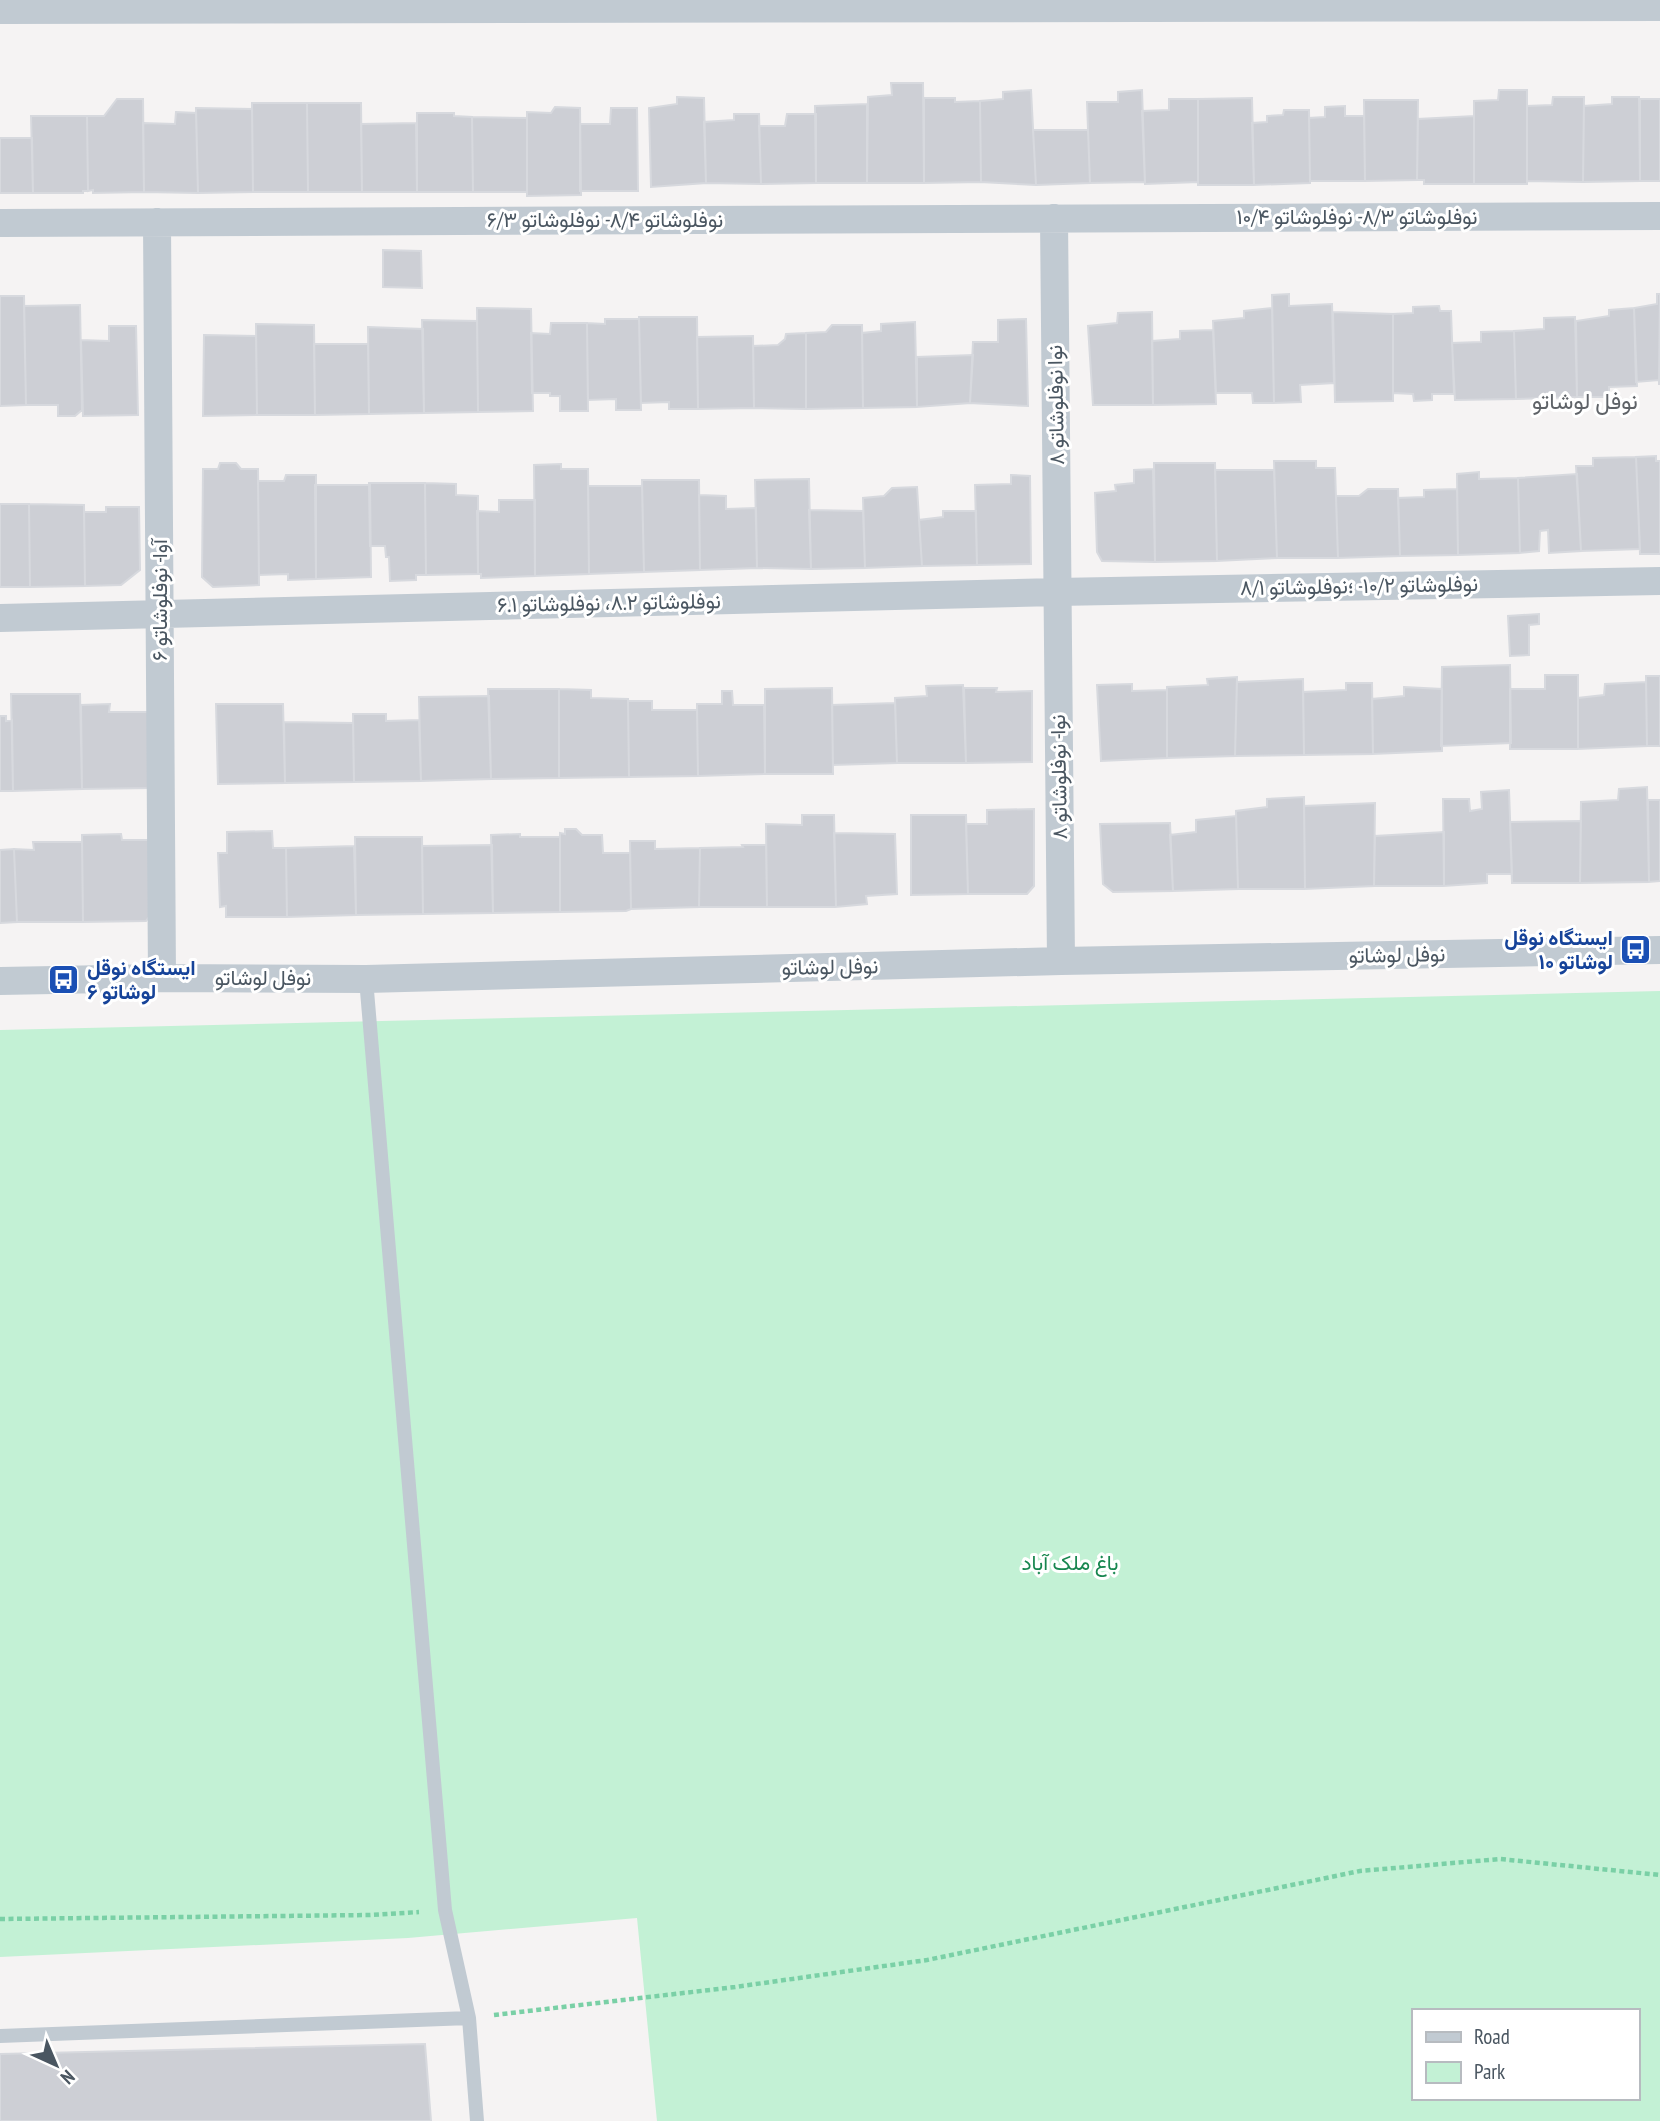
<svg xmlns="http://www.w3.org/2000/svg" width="1660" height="2121" font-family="'PT Sans Narrow',Vazirmatn,sans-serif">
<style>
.green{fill:#c3f1d5;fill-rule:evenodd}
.building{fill:#cdcfd5;stroke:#d7d9de;stroke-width:2}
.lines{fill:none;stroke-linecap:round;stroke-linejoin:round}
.path{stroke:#7ad0a6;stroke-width:4.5;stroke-dasharray:5 3.5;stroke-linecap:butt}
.service{stroke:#c1cad2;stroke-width:14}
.minor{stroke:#c1cad2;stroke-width:28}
.labels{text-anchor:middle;stroke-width:6;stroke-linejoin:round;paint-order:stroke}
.street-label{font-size:21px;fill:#4a5661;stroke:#fff}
.transit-label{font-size:21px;font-weight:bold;fill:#164399;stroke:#fff;text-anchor:end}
.park-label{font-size:21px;fill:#17864f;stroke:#fff}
.neighbourhood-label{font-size:23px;fill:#5f6368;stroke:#fff}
</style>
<rect width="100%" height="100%" fill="#f5f3f3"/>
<!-- green -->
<path class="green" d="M1660,991V2121H657L637,1918L408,1938L0,1957V1030ZM1413,2011H1637V2098H1413Z"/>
<!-- building -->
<path class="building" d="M891,83H923L924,183H867L868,97L892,95Z
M1031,90L1036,185L981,182L980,101L1003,99V92Z
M1142,90L1145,182L1090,183L1087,102H1118V92Z
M1499,90H1527V184H1474V101L1498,100Z
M677,97L704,98L706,183L651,187L649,108L677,104Z
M1553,97H1584L1583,182L1527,181V106L1552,105Z
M1612,97H1639L1640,181L1583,182L1584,106L1612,104Z
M924,98H955V102L980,101L981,182L924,183Z
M1252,98L1254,185H1198V99Z
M117,99H143L144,192L93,193V190L88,191L87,116H104Z
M1169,99H1198V182L1145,184L1142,111L1169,110Z
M1640,99H1660V181H1640Z
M1364,100H1418L1417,180L1365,181Z
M252,103H307L308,192H253Z
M307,103H361L362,192H308Z
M867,104V183H816L815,106Z
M1345,106V116H1364L1365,181H1310L1309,118L1325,117V107Z
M555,107L580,108L581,195L527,196V112L551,113Z
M196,108L252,109L253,192L198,193Z
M611,108H637L638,191H580V124H610Z
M1284,110H1309L1310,183L1254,185L1252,123L1267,122V116L1283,115Z
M176,112L196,113L198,193L144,192L143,123L175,124Z
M417,113H454V116L472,117L473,192H417Z
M734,114H759L761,184L706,183L704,122L734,120Z
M787,114H816V183L761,184L759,126H785Z
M31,116H87L88,191H83V193H33Z
M1474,116V184H1424V180H1417L1418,119Z
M472,117L527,118V192H473Z
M416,123L417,192H362L361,124Z
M1033,130H1088L1090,183L1036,185Z
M0,138H32L33,193H0Z
M383,250L421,251L422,288L383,287Z
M1289,294V306L1332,304L1334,383L1300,385L1301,402L1274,403L1272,295Z
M1657,294H1660L1659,385V380L1636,382L1634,308L1657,304Z
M0,296H24L26,405L0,406Z
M80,305L82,410L75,416H58V405H26L24,306Z
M1439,306L1440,311H1451L1454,394H1432V400L1414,401L1413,394L1393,393V314L1413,313V307Z
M477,308L531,309L533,411L478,412Z
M1272,308L1274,403H1253L1252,393H1216L1213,321L1244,318V311Z
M1634,308L1637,386L1609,387V397H1577L1576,321L1609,316V310Z
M1152,312L1153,405H1093L1088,326L1117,323L1118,313Z
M1333,312L1393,314V401L1335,402Z
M639,317H697L698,409H669V402L641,403Z
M1575,317L1577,397L1516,399L1514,331L1544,329V318Z
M605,319H639L641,410H616V399L588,400L587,323L605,324Z
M1026,319L1028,406L970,403L973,342H998V320Z
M422,320L477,321L478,412L424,413Z
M915,322L917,407L863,408L862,333L881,331V324Z
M551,323H587L588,411H560V396H550V393H532L531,333L550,334Z
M256,324L314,325L315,415H257Z
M832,325H862L863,408L806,409V333L826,332Z
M109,326H136L138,415L83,416L81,340L109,341Z
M368,327L423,329L424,413L369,414Z
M1213,330L1216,404L1153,405L1152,341L1180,339V331Z
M1514,331L1516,399L1455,400L1452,343L1481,342V332Z
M806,333V409L754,408L753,346L778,345L785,339L786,334Z
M204,335L256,336L257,415L203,416Z
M753,336L754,408L698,409L697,337Z
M314,344H368L369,414L315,415Z
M973,355L970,403L917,407V357Z
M1656,456V461H1660V554H1640L1636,457Z
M1636,457L1640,549L1581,551L1576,466H1593V458Z
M1274,461H1316V468H1335L1338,558H1277Z
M220,463H236L241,469H258L259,585L213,587L202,577L203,469H218Z
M1154,463H1215L1217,561L1155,562Z
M561,464V469H588L589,574L535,576L534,465Z
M1153,469L1155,562L1102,561L1097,552L1095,493L1116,491L1115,485L1134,483V470Z
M1215,470H1274L1277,558L1217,561Z
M1479,472V479L1518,478L1520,553L1458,555L1457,474Z
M1577,474L1581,551L1549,553L1548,530L1540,531L1539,551L1520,553L1518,478Z
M286,475H316V579L288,580V574L259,575L258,481H284Z
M1011,475L1030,476L1031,564L977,565L975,485L1011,484Z
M809,479L811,569L757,568L755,480Z
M642,480H699L700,570L644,572Z
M369,483H425L426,575H416V580L390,581L389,557H386L385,546H370Z
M425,483L456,484V495L478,496V574L426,575Z
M315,485H370L371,577L316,579Z
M588,486H642L644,572L589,574Z
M917,487L922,566L865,568L863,498L884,496L892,488Z
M1368,489H1398L1400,556L1338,558L1336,496H1359Z
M1457,489L1458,555L1400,556L1398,498L1424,497V490Z
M699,495L726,496V509L756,508L757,568L700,570Z
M499,500H535V576L481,578V574H478L477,511L499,512Z
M0,504H29L30,587H0Z
M29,504L84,505L85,586L30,587Z
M106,507H139L140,570L121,585L85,586L84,512H106Z
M809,510L863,511L865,568L811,569Z
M943,511H976L977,565L922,566L919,520L943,517Z
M1539,614V624L1529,625V655L1510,656L1508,616Z
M1510,665L1511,743L1441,746L1442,667Z
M1545,675H1578V749H1510V689H1545Z
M1646,676H1660V746H1647Z
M1237,677L1235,756L1167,758V687L1208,685L1207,679Z
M1303,679L1304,755L1235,756L1237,682Z
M1646,682L1647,746L1578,749V698L1604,695L1605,684Z
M1346,683H1372L1373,754L1304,755L1303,692L1346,690Z
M1132,684V691L1167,690V758L1101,761L1097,685Z
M963,685L966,763H897L895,698L927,696L926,686Z
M1404,687L1442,689V751L1373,754L1372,699L1404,696Z
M832,688L833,774H765V689Z
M964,688H997L996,692L1032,691V762L966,763Z
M488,689H559V778L491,779Z
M559,689L591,690V698L628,699L629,777L559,778Z
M722,691H732L733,705H764L765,774L698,776L697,704H722Z
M11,694H80L82,789L13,791Z
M489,696L491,779L421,781L419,697Z
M628,701H652V710H697L698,776L629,777Z
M895,703L897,763L833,765L832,705Z
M110,704L109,712H149L151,788L82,789L81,705Z
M216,704H283L285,783L218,784Z
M353,714H386V721L419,720L421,781L354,782Z
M0,716H6V721L12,720L13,791H0Z
M284,722L353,723L354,782L285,783Z
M1647,787L1649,882L1580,883L1581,802L1618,800L1619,789Z
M1509,790L1512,874H1487V883L1444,886L1443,799H1469L1470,811L1482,809L1481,792Z
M1304,797L1305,889H1238L1236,811L1267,807V799Z
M1648,800H1660V881L1649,882Z
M1375,803L1374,886L1305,889L1304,806Z
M1034,809V886L1027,894H968L966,824H987V810Z
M802,815H834L836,907H767L766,824L802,825Z
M911,815H966L968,894L911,895Z
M1236,816L1238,889L1173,891L1170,835L1196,832V820Z
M1581,821L1580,883H1512L1510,822Z
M1170,823L1173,891L1113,892L1103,884L1100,824Z
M565,829H576L582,835H602L603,853H630L631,909L626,911L560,912V833L565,834Z
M272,831L273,848H286L287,917H226V906L220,907L218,853H227V832Z
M1444,832V886H1374L1375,836Z
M834,833L895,834L897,894L866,896L867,904L836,907Z
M121,834L122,840H151L152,913L146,921L83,922L82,835Z
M520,834V837H560V912L493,913L491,835Z
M355,837H422L423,914L356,915Z
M630,841H655V849L700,848L699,907L631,909Z
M33,842H82L83,922H17L14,849L34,850Z
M492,845L493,913L423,914L422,846Z
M742,845H766L767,907H699L700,848L743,847Z
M354,846L356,915L287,917L286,848Z
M14,849L17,922L0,923V850Z
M425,2044L431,2121H0V2054Z"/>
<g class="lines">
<!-- path -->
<path class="path" d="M0,1919L370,1915L419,1912
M494,2015L735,1987L927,1960L1360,1871L1500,1859L1660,1875"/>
<!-- service -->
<path class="service" d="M366,979L445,1910L469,2018L477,2121
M0,2036L469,2018"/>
<!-- minor -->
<path class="minor" d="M0,10L1660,7
M1054,218L1061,961
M157,222L162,978
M0,223L1660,216
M0,618L1057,592L1660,581
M0,981L162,978L366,979L1061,961L1660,950"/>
</g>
<!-- icons -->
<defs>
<symbol id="bus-square" viewBox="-11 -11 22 22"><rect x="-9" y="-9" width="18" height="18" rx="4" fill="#1a4fb4" stroke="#fff"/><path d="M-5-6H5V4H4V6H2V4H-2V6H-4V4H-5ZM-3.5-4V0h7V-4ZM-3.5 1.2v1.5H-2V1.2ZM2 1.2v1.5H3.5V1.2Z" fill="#fff"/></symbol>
</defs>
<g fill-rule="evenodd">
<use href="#bus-square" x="1618" y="932" width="35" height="35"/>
<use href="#bus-square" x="46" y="962" width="35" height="35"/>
</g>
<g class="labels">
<!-- street labels -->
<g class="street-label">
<text x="1357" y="224">نوفلوشاتو ۸/۳- نوفلوشاتو ۱۰/۴</text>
<text x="605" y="227">نوفلوشاتو ۸/۴- نوفلوشاتو ۶/۳</text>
<text transform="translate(1056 405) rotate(-91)" y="7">نوا نوفلوشاتو ۸</text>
<text transform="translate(1359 586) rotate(-1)" y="7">نوفلوشاتو ۱۰/۲- ؛نوفلوشاتو ۸/۱</text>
<text transform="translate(160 600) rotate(-90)" y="7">آوا- نوفلوشاتو ۶</text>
<text transform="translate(609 603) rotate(-1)" y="7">نوفلوشاتو ۸.۲، نوفلوشاتو ۶.۱</text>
<text transform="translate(1059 777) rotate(-91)" y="7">نوا- نوفلوشاتو ۸</text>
<text transform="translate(1397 955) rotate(-1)" y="7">نوفل لوشاتو</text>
<text transform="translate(830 967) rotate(-1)" y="7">نوفل لوشاتو</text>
<text x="263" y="985">نوفل لوشاتو</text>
</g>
<!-- transit labels -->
<g class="transit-label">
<text x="1613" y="945">ایستگاه نوقل<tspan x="1613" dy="24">لوشاتو ۱۰</tspan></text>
<text x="87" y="975" text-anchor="start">ایستگاه نوقل<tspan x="87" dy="24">لوشاتو ۶</tspan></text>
</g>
<!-- park labels -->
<g class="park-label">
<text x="1070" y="1570">باغ ملک آباد</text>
</g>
<!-- neighbourhood labels -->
<g class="neighbourhood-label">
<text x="1585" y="409">نوفل لوشاتو</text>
</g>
</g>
<!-- legend -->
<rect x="1412" y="2009" width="228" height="91" fill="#ffffff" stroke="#b7bbc0" stroke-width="2"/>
<rect x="1426" y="2032" width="35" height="10" fill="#c1cad2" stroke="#b7bbc0" stroke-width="2"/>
<text x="1474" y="2044" font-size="21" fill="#4a5661">Road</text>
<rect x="1426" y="2062" width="35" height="21" fill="#c3f1d5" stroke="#b7bbc0" stroke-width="2"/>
<text x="1474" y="2079" font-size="21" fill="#4a5661">Park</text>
<!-- north arrow -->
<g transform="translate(56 2065) rotate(136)" stroke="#ffffff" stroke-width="5" paint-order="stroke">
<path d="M0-5L12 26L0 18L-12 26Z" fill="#4a5661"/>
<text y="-10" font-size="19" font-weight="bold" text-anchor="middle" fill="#4a5661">N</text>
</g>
</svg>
